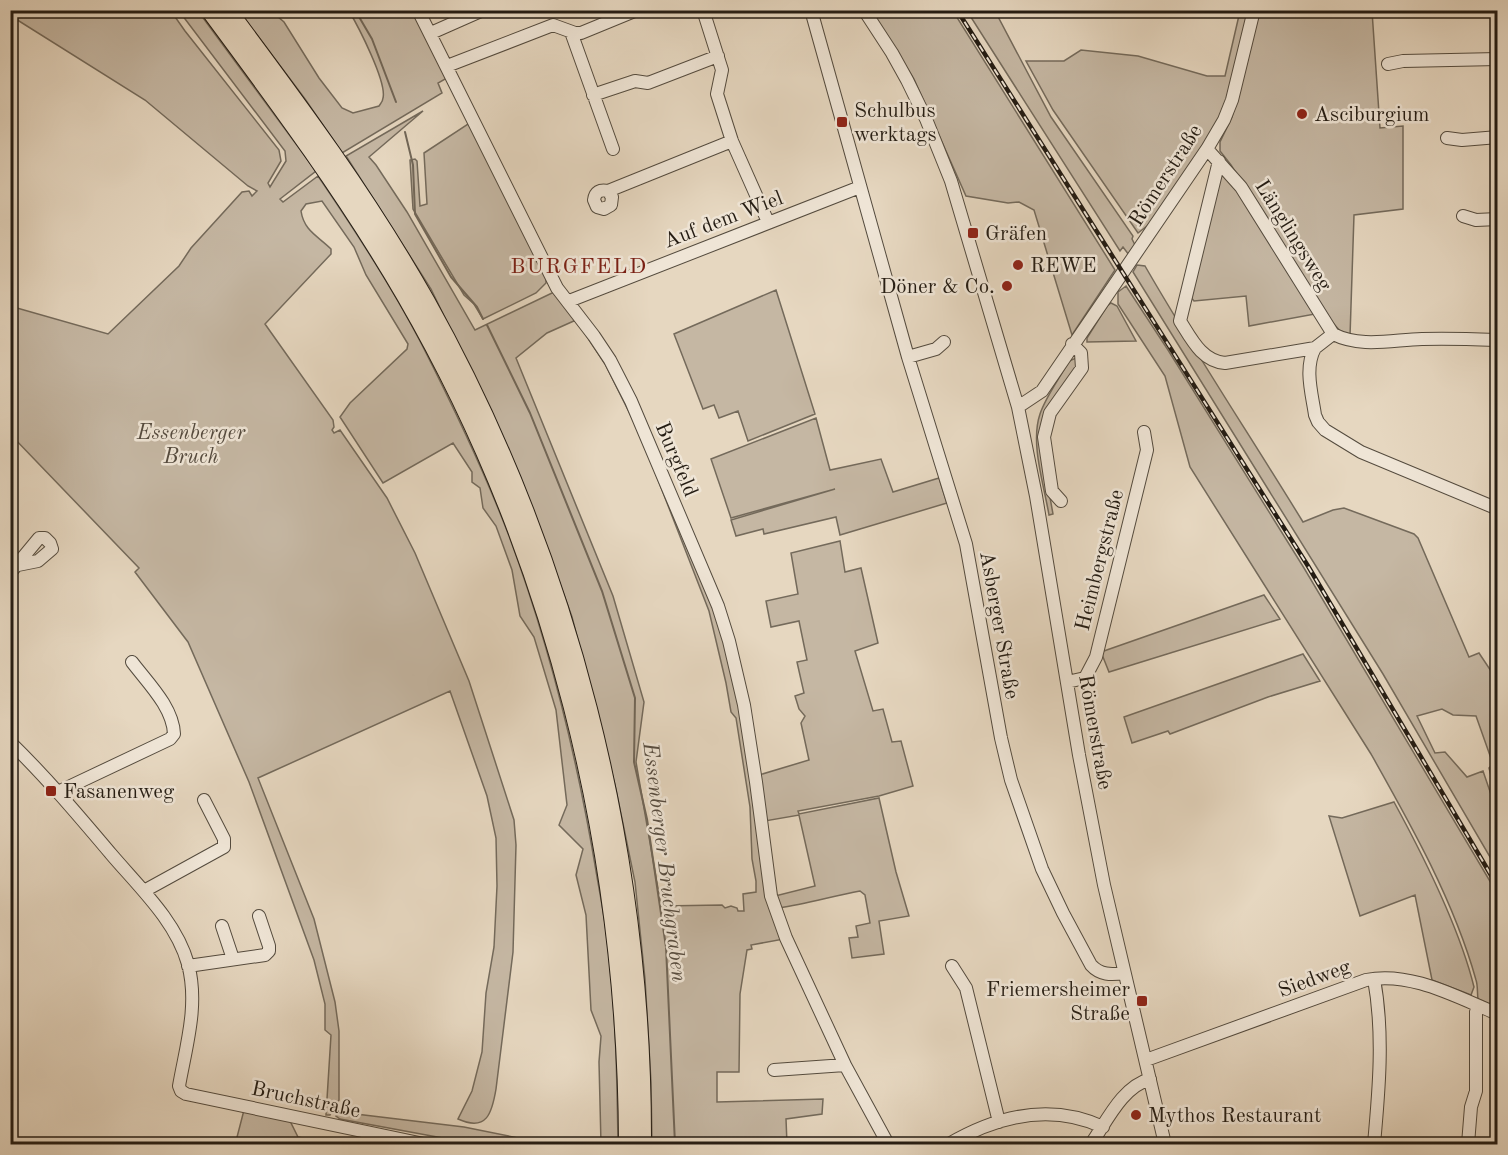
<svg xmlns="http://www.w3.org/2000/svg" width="1508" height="1155" font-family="'Old Standard TT',serif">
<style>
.green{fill:#c5b7a3;stroke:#746a5b;stroke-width:1.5;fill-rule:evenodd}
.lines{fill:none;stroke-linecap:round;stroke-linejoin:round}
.stream{stroke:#716657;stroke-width:2}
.minor-casing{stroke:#544b3e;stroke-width:14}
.highway-casing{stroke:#241c13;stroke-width:20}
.minor{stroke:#efe5d6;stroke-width:12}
.highway{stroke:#e6d7c0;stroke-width:18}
.rail-casing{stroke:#241c13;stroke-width:4.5}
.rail{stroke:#efe5d6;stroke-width:2;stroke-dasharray:7;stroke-linecap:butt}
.poi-dot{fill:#8f2418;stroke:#efe5d6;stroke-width:2}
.labels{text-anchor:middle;stroke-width:5;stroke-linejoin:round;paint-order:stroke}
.poi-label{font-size:21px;fill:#241c13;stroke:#efe5d6;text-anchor:start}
.street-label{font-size:21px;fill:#241c13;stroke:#efe5d6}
.park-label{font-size:21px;font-style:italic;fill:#544a3e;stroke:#efe5d6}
.neighbourhood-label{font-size:22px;letter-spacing:1.5px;fill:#7a1f14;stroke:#efe5d6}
.water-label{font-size:22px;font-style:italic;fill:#574d41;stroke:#efe5d6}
</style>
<rect width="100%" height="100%" fill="#e6d7c0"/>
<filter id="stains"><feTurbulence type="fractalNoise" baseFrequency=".00333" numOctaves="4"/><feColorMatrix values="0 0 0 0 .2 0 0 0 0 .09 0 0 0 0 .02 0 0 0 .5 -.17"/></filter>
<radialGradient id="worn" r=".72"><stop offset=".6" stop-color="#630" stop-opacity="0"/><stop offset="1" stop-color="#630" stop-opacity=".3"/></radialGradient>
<!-- green -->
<path class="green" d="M11,11H171L185,31L279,150L281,161L268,183L270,187L286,161L285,151L179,11H198L316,171L280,199L283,202L318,176C355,230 391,285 421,343C453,406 484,470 509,536C550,646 578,761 597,877C601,900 606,924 608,948C616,1013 617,1079 618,1144H601L599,1062L601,1036L591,1010L586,915L576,875L583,849L559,825L567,805L556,710L534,637L520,616L512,570L496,526L483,508L480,488L472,482V472L453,443L383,483L340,417L350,403L407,349L408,344L366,275L354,247L322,201L306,204L301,211C304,231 318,236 331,249V254L265,324L333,420L334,427L332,430L334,433L340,430L387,498L415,553L469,681L514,820L516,845L513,952L496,1089C492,1113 487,1132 458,1119L472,1091L482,1052L486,993L494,947L497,886L496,838L487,796L450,691L258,778L314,919L335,1002L339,1031V1100L330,1115H326L331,1035L325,1030V1004L314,960L249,782L188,642L135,572L139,568L11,435L10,306L108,334L179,266L191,248L242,192L249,191L252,196L257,191L248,186L145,100L11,16Z
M239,11H271L284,22L319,78L342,108L353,113L379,106C381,103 383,101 383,98C387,82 358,26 349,11H414L447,78L438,83L442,93L342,153L305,99Z
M871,11H953L1115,270L1072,335L1034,210L1019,202L1008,203L966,196L914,79Z
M967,11H995L1051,117L1133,236L1132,239L1135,245L1129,255L1123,247L1120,251Z
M1240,11H1250L1224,113L1151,223L1138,233L1053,110L1026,61H1064L1081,50L1138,56L1207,76H1225Z
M1259,11H1372L1380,128L1403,126V209L1354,215L1350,336L1341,332L1324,313L1231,165L1220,151V142L1232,117Z
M423,111L369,157L376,165L407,212L475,330L552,293L557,292L593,338L622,388L716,610L730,654L752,783L766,891L784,939L751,945L752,949L747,950L740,994L739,1072H717V1102L823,1099L822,1114L786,1119L787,1144H652L651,1082L645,979L635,882L615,785L572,617L539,526L504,440L431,289L346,156ZM576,320L605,364L641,436L709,611L726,683L731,712L736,718L750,807L752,859L756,881V892L743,894L744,911H738L737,908L731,906L725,908L722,905L661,906L636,762L644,702L613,596L516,358L547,333Z
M471,122L546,276V283L536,293L483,319L474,304L464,295L413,209L410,160L415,159L417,161L420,206L427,204L424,153Z
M1222,171L1233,184L1315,314L1249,326L1246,296L1194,301L1189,295Z
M1137,265L1145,266C1195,353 1251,437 1303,522L1333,510L1344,508L1414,534L1418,538L1469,657L1479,653L1497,680V799L1489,768L1493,764L1476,716L1453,715L1442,709L1417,716L1435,753L1445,752L1467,777L1483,771L1497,812V869L1383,674L1133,272Z
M1126,286L1168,350L1304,568L1497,893V1008L1478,999C1477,992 1478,986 1476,980C1454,901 1411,825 1371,754L1190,467L1165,376L1118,304V292Z
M776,290L815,414L748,441L738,411L719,418L714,405L703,409L674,334Z
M1111,303L1117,306L1136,341L1087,342V338L1107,306Z
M1076,358L1080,361L1048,412L1049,492L1053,514L1049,515C1044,485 1030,443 1040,414C1046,396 1060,378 1069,361Z
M816,418L830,470L881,459L893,492L939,478L947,503L840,535L836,517L764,534L763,529L736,536L731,520L835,489L731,518L711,459Z
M840,541L845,572L861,568L878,643L855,651L873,711L883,709L892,742L901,741L913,786L879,796L798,811L799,814L879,798L896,872L909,916L879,921L884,954L852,958L849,938L858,937L856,926L870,923L865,895L860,891C833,896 806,904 779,908L775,896L815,886L799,815L765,821L759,775L809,760L801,723L805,716L799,709L795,696L804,693L797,662L807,660L799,621L771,627L766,601L798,594L791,553Z
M1264,595L1280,619L1109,672L1101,652Z
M1303,654L1320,681L1268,697L1170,734L1168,731L1132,743L1124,717Z
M1394,802C1424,857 1459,926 1474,987L1471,995L1432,980L1415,895L1360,916L1329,816L1342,818Z
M244,1110L289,1119L298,1137L333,1144H239L236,1141Z
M339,1112L464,1127L548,1144H475L340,1119L336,1116Z"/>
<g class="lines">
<!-- stream -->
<path class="stream" d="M355,10L372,39L396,102
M405,132L413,165L415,214L451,277L477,307L483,319
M487,325L530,413L602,591L635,698L634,762L647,819L666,947L675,1144"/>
<defs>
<path id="minor" d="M418,10L557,288L594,336L610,360L631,401L718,606L729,641L744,705L756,782L771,896L786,938L845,1065L888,1144
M703,10L722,70L717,94L732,141L768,222
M811,10L908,357L966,544L1001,738L1011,780L1042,869L1063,913L1091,965C1100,975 1111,975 1124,973
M864,10L892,53L907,80L926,119L951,181L1018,407L1036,496L1079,755L1104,885L1165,1144
M571,32L613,149
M431,33L483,10
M1388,64L1403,61L1498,59
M447,66L553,25L575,33H581L637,10
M593,95L635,81L648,83L718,56
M1447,138L1462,140L1498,137
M1207,149L1241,187L1333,334C1361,348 1391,340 1422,339C1447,338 1472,339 1498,340
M1219,161L1180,321C1192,340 1202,361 1225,363L1315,348L1333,334
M608,191L612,197L611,205L604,209L597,207L594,200C595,192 600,189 608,191L732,141
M1463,216L1476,220L1498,219
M569,301L860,187
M1315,348C1304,368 1312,394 1315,415L1318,422L1325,430L1361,452L1498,509
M908,357L936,349L944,342
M1018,407L1042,391L1207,149L1224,120L1232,100L1254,10
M1061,501L1052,491L1044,437L1050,413L1082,368L1081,353L1072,344
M10,573L39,538H45L50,543L52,549L38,561L18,565
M1067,682L1085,678L1096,657L1147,450L1144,432
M10,742C46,777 78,815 111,854C139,887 176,921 188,964C199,1005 186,1046 179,1086L181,1091L186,1094L424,1144
M58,792L170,739L174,734C173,707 147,682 132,662
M144,891L224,847V839L204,800
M222,926L233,959
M188,966L265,955L269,951V946L259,916
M952,966L966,988L999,1122
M1146,1060L1366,980C1411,971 1456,997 1498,1014
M774,1070L845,1065
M949,1144C997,1116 1051,1103 1103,1127
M1091,1144C1107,1121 1122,1087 1150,1079
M1374,1144C1379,1090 1384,1033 1374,979
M1468,1144L1471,1107L1476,1091V1012L1478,1006"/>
<path id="highway" d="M210,10C279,103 348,196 406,296C555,553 627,849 628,1144
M227,10C298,105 368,199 426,302C569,558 643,851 642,1144"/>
</defs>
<!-- minor casing -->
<use href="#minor" class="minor-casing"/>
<!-- highway casing -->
<use href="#highway" class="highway-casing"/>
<!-- minor -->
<use href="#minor" class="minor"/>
<!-- highway -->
<use href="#highway" class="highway"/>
<defs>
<path id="rail" d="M957,10L1308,566L1498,887"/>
</defs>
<!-- rail casing -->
<use href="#rail" class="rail-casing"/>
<!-- rail -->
<use href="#rail" class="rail"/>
</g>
<!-- markers -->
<g class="poi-dot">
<circle cx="1302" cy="114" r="6"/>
<rect x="836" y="116" width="12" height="12" rx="3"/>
<rect x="967" y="227" width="12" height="12" rx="3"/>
<circle cx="1018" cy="265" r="6"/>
<circle cx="1007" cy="286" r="6"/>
<rect x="45" y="785" width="12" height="12" rx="3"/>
<rect x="1136" y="995" width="12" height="12" rx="3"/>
<circle cx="1136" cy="1115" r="6"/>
</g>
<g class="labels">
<!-- poi labels -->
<g class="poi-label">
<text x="854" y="117">Schulbus<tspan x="854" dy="24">werktags</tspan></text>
<text x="1314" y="121">Asciburgium</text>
<text x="985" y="240">Gräfen</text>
<text x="1030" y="272">REWE</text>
<text x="995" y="293" text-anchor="end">Döner &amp; Co.</text>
<text x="63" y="798">Fasanenweg</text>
<text x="1130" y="996" text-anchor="end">Friemersheimer<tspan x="1130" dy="24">Straße</tspan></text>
<text x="1148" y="1122">Mythos Restaurant</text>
</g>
<!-- street labels -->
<g class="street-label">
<text transform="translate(1165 175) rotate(-57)" y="7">Römerstraße</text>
<text transform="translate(723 219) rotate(-21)" y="7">Auf dem Wiel</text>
<text transform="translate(1294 235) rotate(58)" y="7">Länglingsweg</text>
<text transform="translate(677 459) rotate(67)" y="7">Burgfeld</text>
<text transform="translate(1099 560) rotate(-76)" y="7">Heimbergstraße</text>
<text transform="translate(1000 625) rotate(80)" y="7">Asberger Straße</text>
<text transform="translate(1096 732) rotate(80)" y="7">Römerstraße</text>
<text transform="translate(1314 978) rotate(-20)" y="7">Siedweg</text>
<text transform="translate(306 1099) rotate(12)" y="7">Bruchstraße</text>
</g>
<!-- park labels -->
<g class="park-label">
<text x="191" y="439">Essenberger<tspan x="191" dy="24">Bruch</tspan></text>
</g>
<!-- neighbourhood labels -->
<g class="neighbourhood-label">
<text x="579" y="273">BURGFELD</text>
</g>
<!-- water labels -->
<g class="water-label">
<text transform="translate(666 862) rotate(83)" y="8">Essenberger Bruchgraben</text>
</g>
</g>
<!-- margin -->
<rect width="1508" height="1155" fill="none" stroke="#e6d7c0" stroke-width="36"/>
<rect x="12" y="12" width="1484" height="1131" fill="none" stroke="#241c13" stroke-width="3"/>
<rect x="18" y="18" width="1472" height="1119" fill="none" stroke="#241c13" stroke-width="1.5"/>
<rect width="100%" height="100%" filter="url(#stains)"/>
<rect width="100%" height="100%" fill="url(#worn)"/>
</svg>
